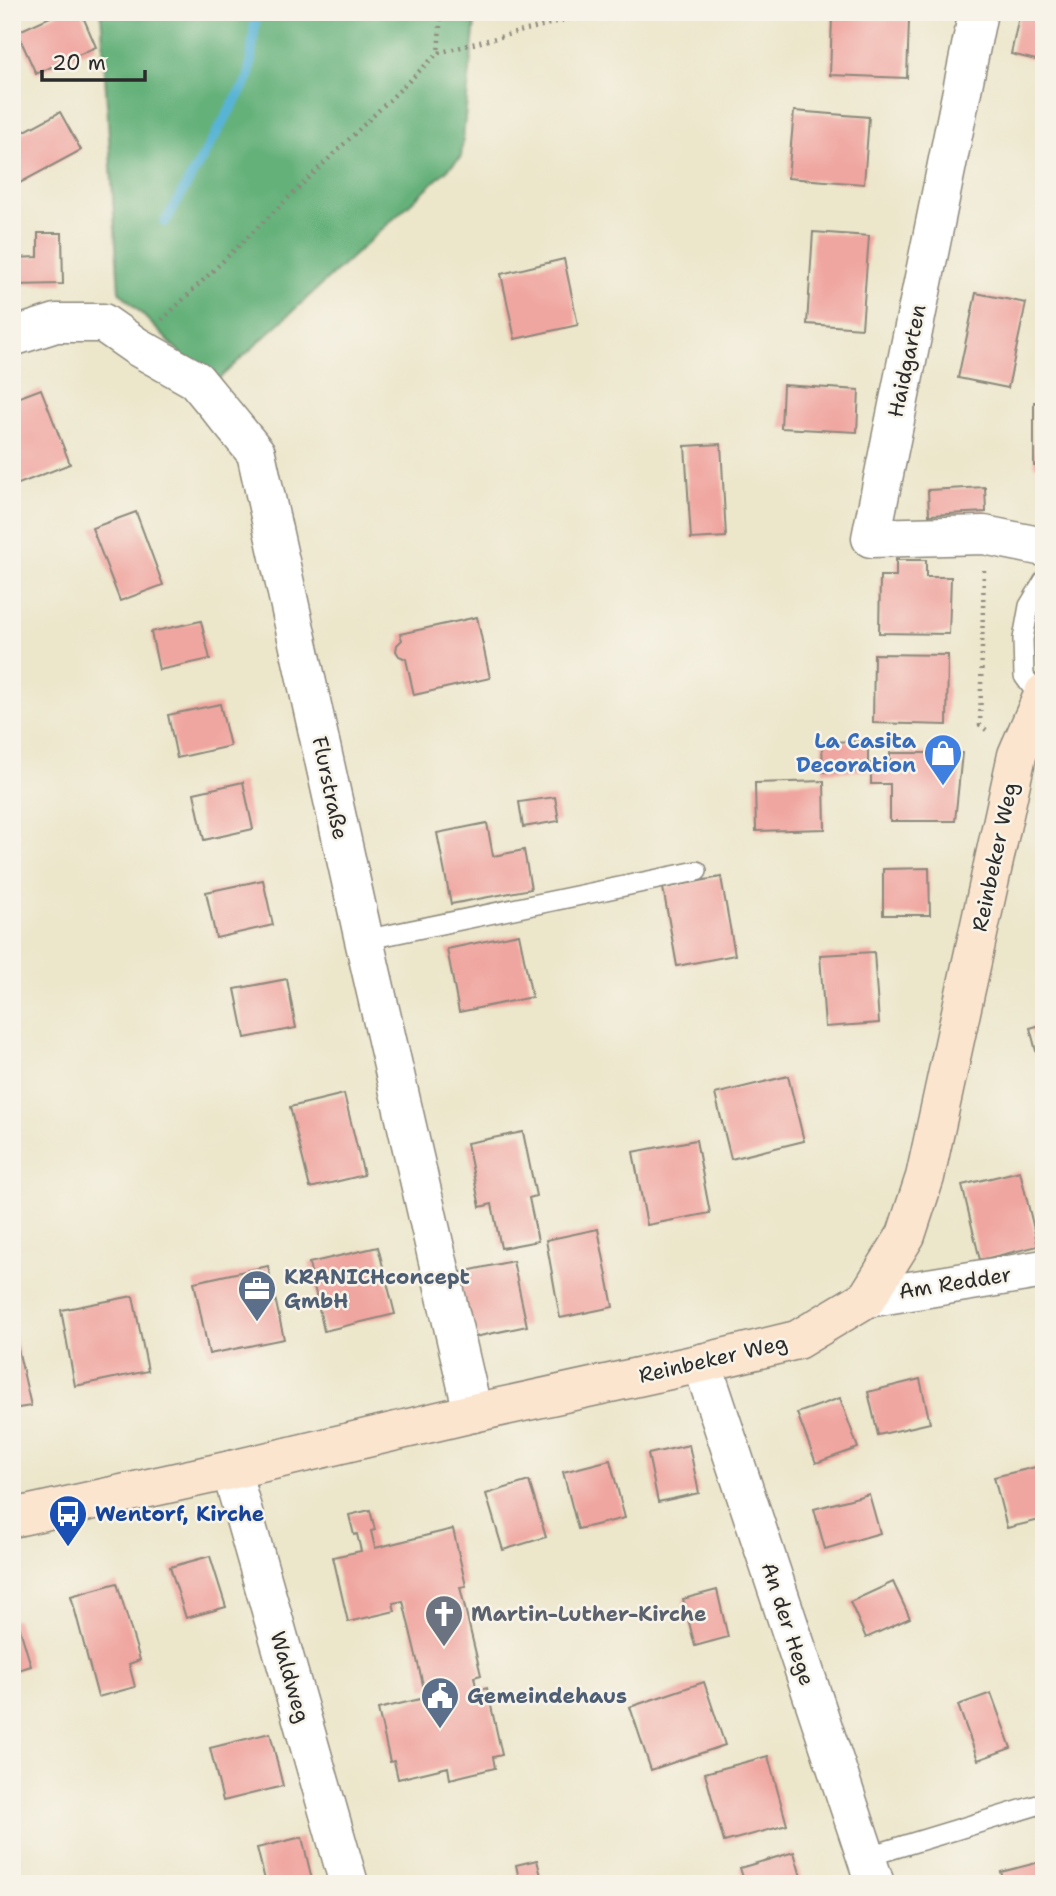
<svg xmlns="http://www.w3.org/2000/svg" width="1056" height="1896" font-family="'Shantell Sans',sans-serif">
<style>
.forest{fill:#65b17a;stroke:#486e52;stroke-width:2}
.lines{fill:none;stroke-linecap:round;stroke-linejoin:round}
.stream{stroke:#58b4d6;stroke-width:10}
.building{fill:#f0a6a0}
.lane-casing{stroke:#8c887b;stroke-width:22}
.street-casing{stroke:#8c887b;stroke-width:41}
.secondary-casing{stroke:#8c887b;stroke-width:41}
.path{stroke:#8c887b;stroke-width:4.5;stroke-dasharray:2 5;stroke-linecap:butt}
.lane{stroke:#fff;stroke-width:19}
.street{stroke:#fff;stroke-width:38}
.secondary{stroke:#fce5cf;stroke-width:38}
.labels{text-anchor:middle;stroke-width:5;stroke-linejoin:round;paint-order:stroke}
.street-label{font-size:21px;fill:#2b2b2b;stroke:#f7f3e8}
.shop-label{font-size:21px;font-weight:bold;fill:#366cbe;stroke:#f7f3e8;text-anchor:end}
.service-label{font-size:21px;font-weight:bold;fill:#4e5e75;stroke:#f7f3e8;text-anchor:start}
.transit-label{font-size:21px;font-weight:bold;fill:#164399;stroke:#f7f3e8;text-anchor:start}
.worship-label{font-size:21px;font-weight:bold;fill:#5b616d;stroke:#f7f3e8;text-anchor:start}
</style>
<rect width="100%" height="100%" fill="#f7f3e8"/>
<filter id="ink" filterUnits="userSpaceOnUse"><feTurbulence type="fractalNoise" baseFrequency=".0143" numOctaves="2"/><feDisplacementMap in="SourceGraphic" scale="14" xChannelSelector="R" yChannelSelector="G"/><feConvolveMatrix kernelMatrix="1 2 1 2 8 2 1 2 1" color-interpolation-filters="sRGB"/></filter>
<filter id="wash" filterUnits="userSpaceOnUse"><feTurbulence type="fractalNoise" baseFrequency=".00686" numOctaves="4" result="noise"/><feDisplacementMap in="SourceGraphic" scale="28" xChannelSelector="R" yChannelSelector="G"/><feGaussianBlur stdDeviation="1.57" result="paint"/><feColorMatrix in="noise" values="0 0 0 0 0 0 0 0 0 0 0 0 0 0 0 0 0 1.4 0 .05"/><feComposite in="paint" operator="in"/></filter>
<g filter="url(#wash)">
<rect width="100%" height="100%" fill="#ece6cb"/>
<!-- forest -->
<path class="forest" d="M101,12H476L461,157L212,385L119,291Z"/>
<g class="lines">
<!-- stream -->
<path class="stream" d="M165,222L249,77L256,12"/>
</g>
<g id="blocks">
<!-- building -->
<path class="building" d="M61,12H81L96,47L36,74L17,32Z
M1020,12H1044V62L1011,54Z
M832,17L909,20L907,78L830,75Z
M794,111L869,117L864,184L788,178Z
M60,112L81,150L18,184L12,174V138Z
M813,232L869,236L862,328L807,324Z
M38,233H62L63,284L12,285V258L38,257Z
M564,259L578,325L515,339L501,274Z
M976,293L1026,303L1008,388L958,378Z
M783,385L859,390L857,432L781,428Z
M41,389L70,464L16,485L12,476V400Z
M1034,402H1044V467L1034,466Z
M721,444L726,537L691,539L685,446Z
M985,487L986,512L929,515L928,490Z
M136,512L163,585L120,601L92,528Z
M896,560H926V577H951L949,634L879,633L880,576H896Z
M477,617L490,678L414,695L406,659L399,656L396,651L397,645L402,640L400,634Z
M201,621L210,659L159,670L151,632Z
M874,654L948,655L947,725L873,723Z
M220,704L230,746L177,758L168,715Z
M868,741V771L823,772L822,742Z
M890,753H962L955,821H890V784H871V763H890Z
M824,781L825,829L756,831L755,783Z
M243,782L253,829L204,840L194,793Z
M555,797L559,821L523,827L519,802Z
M487,823L493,856L524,850L531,889L451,904L437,833Z
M929,868L930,915H883V869Z
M721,877L735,955L677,966L663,888Z
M263,880L273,925L216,938L206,892Z
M519,934L532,997L459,1012L447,949Z
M874,952L879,1023L825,1027L820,955Z
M287,979L296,1028L245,1038L235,989Z
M1044,1024V1078H1043L1030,1028Z
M788,1076L804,1141L731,1159L715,1094Z
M344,1094L364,1175L310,1188L290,1107Z
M523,1132L536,1196L529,1198L538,1241L501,1248L492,1204L480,1207L467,1143Z
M696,1140L710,1213L647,1225L633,1152Z
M1020,1171L1038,1246L980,1260L962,1185Z
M598,1229L613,1307L560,1318L546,1240Z
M378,1247L395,1314L324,1331L309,1263Z
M513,1261L527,1326L470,1338L457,1273Z
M268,1266L284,1339L209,1354L194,1282Z
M133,1296L148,1371L75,1386L61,1310Z
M12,1323L31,1406L12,1409Z
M920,1379L930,1423L878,1435L868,1392Z
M840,1398L858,1448L816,1463L797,1413Z
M689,1445L699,1493L658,1502L648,1454Z
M610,1460L625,1518L578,1529L563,1472Z
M1044,1465V1519L1007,1528L994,1477Z
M529,1481L546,1537L503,1550L486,1494Z
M869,1494L880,1533L825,1549L814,1509Z
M370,1510L375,1530L371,1531L375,1548L453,1529L466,1586L460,1587L481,1675L474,1677L477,1691L487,1688L502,1755L493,1757L495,1768L450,1779L448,1767L398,1779L394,1761L390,1762L378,1709L433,1696L431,1687L424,1689L403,1601L393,1603L395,1611L348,1622L333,1557L361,1551L357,1534L354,1535L349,1515Z
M210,1556L226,1607L186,1618L170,1567Z
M893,1582L910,1618L866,1638L850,1602Z
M117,1583L140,1660L129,1664L135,1687L98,1697L71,1596Z
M717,1590L728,1637L695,1646L683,1599Z
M17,1619L31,1666L12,1672V1620Z
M704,1682L725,1745L651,1770L630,1707Z
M991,1693L1011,1748L978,1760L958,1705Z
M270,1733L283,1786L223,1801L210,1748Z
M768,1756L787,1825L724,1842L705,1773Z
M302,1837L313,1884H266L257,1848Z
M794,1852L803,1884H745L740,1868Z
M537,1860L543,1884H520L516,1865Z
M1044,1861V1884H1005L1001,1872Z"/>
</g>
</g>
<g filter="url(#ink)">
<use href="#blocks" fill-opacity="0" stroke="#8c887b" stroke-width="2"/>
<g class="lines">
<defs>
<path id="lane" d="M1040,698L1024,676L1023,639L1029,606L1044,581
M364,940L697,871
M866,1857L1044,1803"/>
<path id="street" d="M978,12L871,538L984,535L1044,547
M12,337L56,323H103L136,346L196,380L256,453L364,940L473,1413
M867,1298L1044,1269
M702,1363L875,1884
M231,1470L349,1884"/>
<path id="secondary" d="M12,1518L231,1470L473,1413L702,1363L797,1340L867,1298L906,1235L925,1177L1017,755L1044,693"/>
</defs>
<!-- lane casing -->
<use href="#lane" class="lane-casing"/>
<!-- street casing -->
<use href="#street" class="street-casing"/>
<!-- secondary casing -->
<use href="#secondary" class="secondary-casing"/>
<!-- path -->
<path class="path" d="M441,12L438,53L596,12
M162,320L438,53
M984,570L980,725L989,732"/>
<!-- lane -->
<use href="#lane" class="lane"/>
<!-- street -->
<use href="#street" class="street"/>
<!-- secondary -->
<use href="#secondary" class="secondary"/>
</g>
</g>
<!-- icons -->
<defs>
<symbol id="shop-pin" viewBox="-11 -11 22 30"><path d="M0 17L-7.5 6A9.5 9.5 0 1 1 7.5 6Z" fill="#3f7fe0" stroke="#f7f3e8"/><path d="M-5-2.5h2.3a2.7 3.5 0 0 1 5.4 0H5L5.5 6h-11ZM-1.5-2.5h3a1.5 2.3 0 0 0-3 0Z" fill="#fff"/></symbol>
<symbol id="office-pin" viewBox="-11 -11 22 30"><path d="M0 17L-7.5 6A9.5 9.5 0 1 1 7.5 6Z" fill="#5c6f8a" stroke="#f7f3e8"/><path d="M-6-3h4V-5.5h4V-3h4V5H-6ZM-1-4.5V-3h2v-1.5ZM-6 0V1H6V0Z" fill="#fff"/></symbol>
<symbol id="bus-pin" viewBox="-11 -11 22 30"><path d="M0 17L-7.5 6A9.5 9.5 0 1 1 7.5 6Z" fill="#1a4fb4" stroke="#f7f3e8"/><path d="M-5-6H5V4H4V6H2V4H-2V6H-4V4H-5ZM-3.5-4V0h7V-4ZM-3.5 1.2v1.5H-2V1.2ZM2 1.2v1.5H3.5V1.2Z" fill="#fff"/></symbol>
<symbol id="church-pin" viewBox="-11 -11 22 30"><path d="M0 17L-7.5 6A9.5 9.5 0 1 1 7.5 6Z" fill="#6b7280" stroke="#f7f3e8"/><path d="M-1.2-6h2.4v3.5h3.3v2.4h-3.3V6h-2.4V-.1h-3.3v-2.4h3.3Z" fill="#fff"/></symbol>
<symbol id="civic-pin" viewBox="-11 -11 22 30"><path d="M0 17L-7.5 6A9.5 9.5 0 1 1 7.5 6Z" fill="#5c6f8a" stroke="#f7f3e8"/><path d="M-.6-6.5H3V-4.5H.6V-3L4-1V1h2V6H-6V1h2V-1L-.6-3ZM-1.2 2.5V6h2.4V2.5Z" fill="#fff"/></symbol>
</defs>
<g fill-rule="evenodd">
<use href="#shop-pin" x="921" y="731" width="44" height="60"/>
<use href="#office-pin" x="235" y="1267" width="44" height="60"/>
<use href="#bus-pin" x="46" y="1492" width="44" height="60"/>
<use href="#church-pin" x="422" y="1592" width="44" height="60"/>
<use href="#civic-pin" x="418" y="1674" width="44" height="60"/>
</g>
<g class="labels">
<!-- street labels -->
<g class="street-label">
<text transform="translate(907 361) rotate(-78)" y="7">Haidgarten</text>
<text transform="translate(330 788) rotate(78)" y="7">Flurstraße</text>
<text transform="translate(995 857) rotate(-78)" y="7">Reinbeker Weg</text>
<text transform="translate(955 1283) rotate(-9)" y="7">Am Redder</text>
<text transform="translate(713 1359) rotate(-13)" y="7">Reinbeker Weg</text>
<text transform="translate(788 1624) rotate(72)" y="7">An der Hege</text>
<text transform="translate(290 1677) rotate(74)" y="7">Waldweg</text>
</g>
<!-- shop labels -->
<g class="shop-label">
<text x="916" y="748">La Casita<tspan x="916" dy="24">Decoration</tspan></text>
</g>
<!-- service labels -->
<g class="service-label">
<text x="284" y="1284">KRANICHconcept<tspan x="284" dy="24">GmbH</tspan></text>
<text x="467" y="1703">Gemeindehaus</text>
</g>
<!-- transit labels -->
<g class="transit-label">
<text x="95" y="1521">Wentorf, Kirche</text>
</g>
<!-- worship labels -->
<g class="worship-label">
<text x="471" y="1621">Martin-Luther-Kirche</text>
</g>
</g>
<!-- margin -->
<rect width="1056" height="1896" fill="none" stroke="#f7f3e8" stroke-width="42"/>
<!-- scale -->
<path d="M42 70v10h103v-10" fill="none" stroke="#2b2b2b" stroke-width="3.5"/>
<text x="52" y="70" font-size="21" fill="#2b2b2b" stroke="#f7f3e8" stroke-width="5" paint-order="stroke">20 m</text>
</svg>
